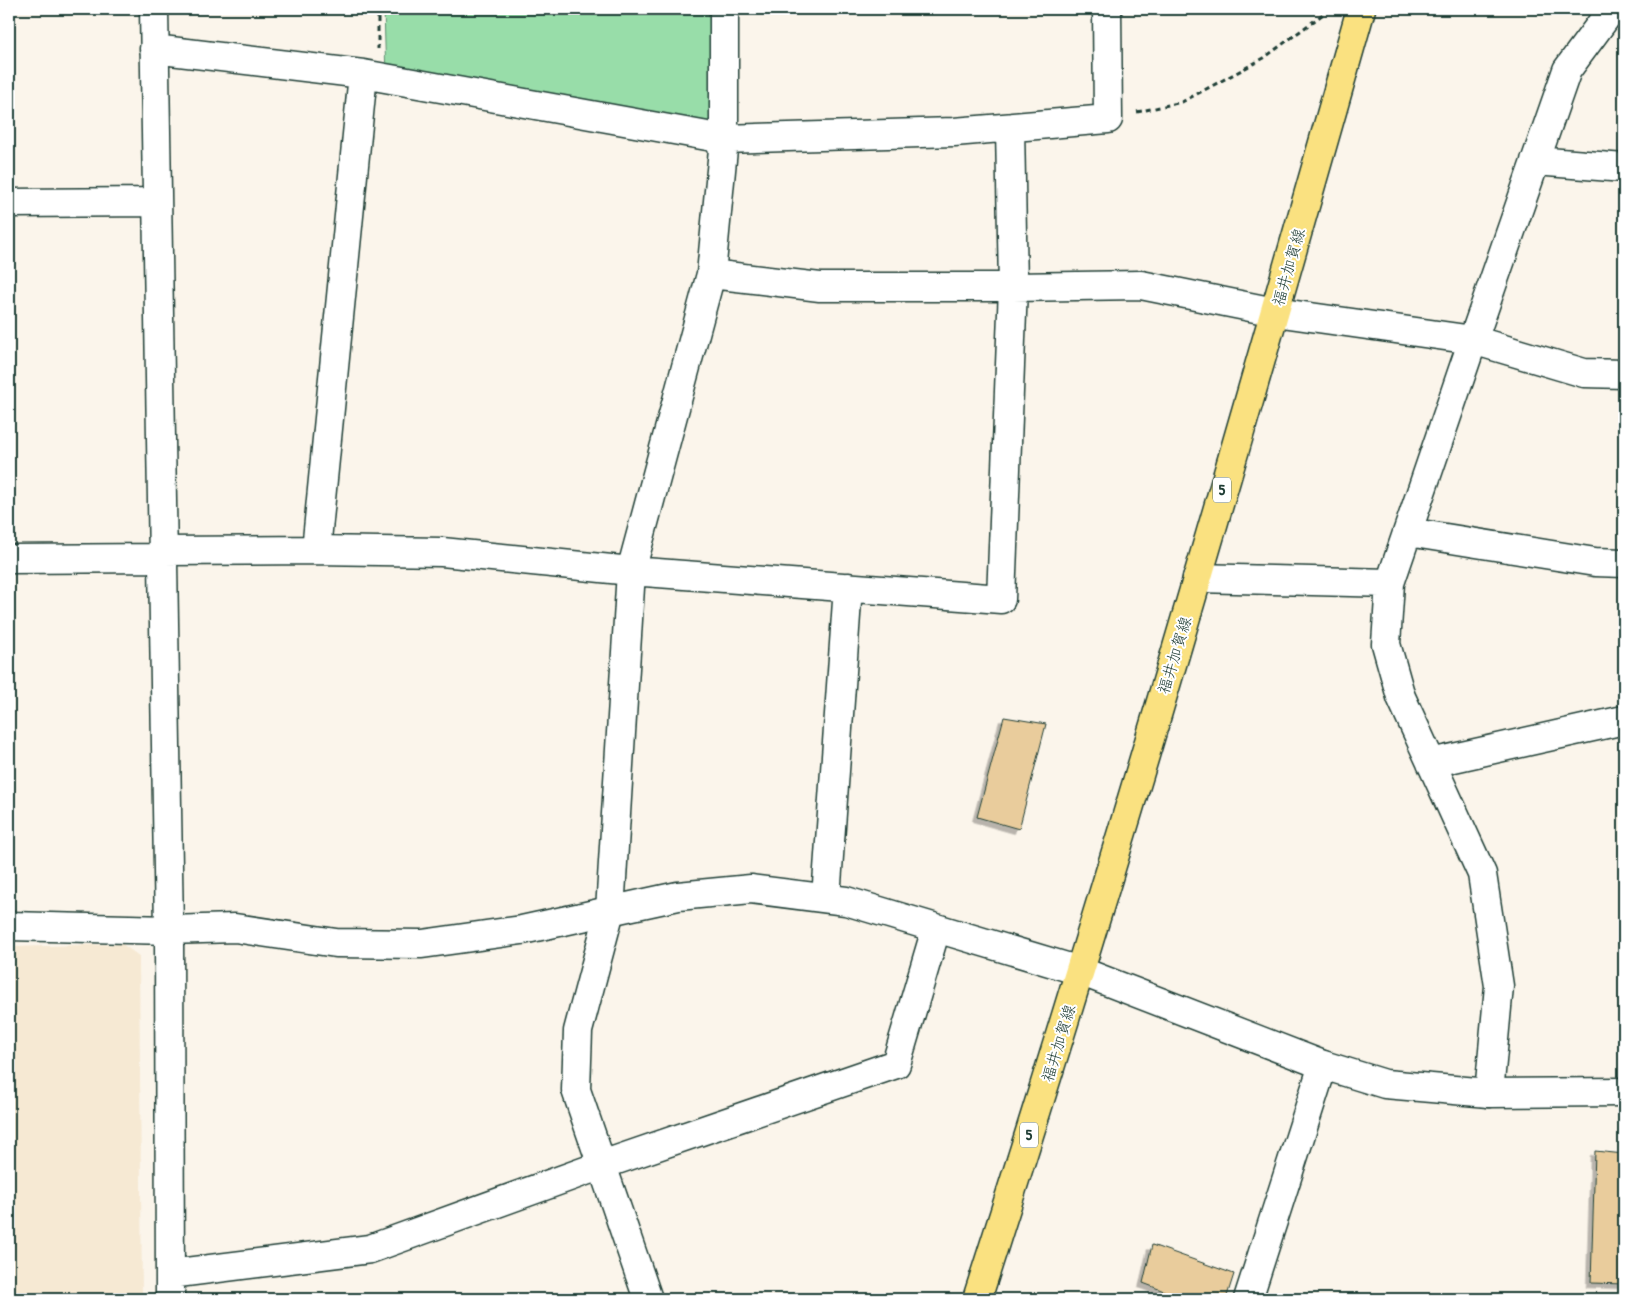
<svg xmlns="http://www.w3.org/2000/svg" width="1633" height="1308" font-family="'Patrick Hand','Klee One',sans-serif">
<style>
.built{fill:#f6e9d3}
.green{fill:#98dda9;stroke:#5c8d6e}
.building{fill:#e9cc9c;stroke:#1f3d34;filter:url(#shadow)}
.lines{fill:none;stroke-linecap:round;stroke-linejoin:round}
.street-casing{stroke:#1f3d34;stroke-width:31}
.secondary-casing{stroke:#1f3d34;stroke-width:31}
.primary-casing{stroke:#1f3d34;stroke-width:31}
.path{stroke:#1f3d34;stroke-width:3;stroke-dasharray:5 4;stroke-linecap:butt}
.street{stroke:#fff;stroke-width:28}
.secondary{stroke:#fff;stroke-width:28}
.primary{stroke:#fae180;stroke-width:28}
.labels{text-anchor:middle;stroke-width:4;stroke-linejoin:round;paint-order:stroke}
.shield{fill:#fff;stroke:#627771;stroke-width:1}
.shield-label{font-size:15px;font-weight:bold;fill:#1f3d34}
.street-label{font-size:16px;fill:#1f3d34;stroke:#fff}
</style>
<defs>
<filter id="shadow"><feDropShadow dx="-4.5" dy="4.5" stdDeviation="0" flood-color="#0004"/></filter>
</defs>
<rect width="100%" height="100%" fill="#fbf5eb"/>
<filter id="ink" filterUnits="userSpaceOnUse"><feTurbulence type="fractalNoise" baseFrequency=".02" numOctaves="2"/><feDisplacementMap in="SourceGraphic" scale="10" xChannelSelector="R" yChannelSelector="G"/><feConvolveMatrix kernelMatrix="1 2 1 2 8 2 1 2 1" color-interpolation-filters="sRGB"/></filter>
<g filter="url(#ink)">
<!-- built -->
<path class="built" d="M122,944L139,956L142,1299H9V947Z"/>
<!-- green -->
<path class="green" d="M384,9H724V130L386,79Z"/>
<!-- building -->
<path class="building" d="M1004,717L1046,724L1019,829L977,817Z
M1595,1151L1624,1154V1284L1591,1283Z
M1152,1245L1234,1274L1226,1299H1185L1143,1283Z"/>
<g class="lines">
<defs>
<path id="street" d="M154,9L169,930L170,1299
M154,49L363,74L724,139L954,132L1108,119L1107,9
M1535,161L1624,168
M9,203L157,202
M711,274L820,287H1013L1141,285L1275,312L1473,340L1584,373L1624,374
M1408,532L1595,562L1624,563
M316,550L363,74
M162,551L316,550L442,552L631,571L1001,599L1013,287L1010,128
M9,559L162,558
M1197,578L1390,583
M1431,763L1624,720
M826,898L848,587
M1489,1093L1499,986L1482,874L1401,697L1386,644L1390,583L1473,340L1567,70L1612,9
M170,1274L370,1249L602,1165L896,1064L936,929
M648,1299L576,1090L578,1031L610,911L631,571L711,274L724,139V9
M1248,1299L1323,1065"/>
<path id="secondary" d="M9,926L169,930L235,928L336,943L422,944L522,930L678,896L751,889L846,901L1080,971L1323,1065L1385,1084L1489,1093L1624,1092"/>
<path id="primary" d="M977,1299C1114,872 1239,440 1361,9"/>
</defs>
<!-- street casing -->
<use href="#street" class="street-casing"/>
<!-- secondary casing -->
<use href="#secondary" class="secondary-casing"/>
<!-- primary casing -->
<use href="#primary" class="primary-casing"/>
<!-- path -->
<path class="path" d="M378,9V49
M1137,112L1182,102L1264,58L1330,9"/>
<!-- street -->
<use href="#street" class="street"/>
<!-- secondary -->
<use href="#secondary" class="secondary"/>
<!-- primary -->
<use href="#primary" class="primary"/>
</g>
</g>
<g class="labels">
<!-- shield labels -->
<g class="shield">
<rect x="1213" y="477.5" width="18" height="25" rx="4"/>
<rect x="1020" y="1122.5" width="18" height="25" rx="4"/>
</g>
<g class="shield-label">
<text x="1222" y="495">5</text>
<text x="1029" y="1140">5</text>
</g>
<!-- street labels -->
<g class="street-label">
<text transform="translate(1288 267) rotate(-74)" y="6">福井加賀線</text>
<text transform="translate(1174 655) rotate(-73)" y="6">福井加賀線</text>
<text transform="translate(1058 1043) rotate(-73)" y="6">福井加賀線</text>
</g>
</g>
<!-- margin -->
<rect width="1633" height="1308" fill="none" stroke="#fff" stroke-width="30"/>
<rect x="15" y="15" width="1603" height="1278" fill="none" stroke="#1f3d34" stroke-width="2" filter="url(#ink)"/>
</svg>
